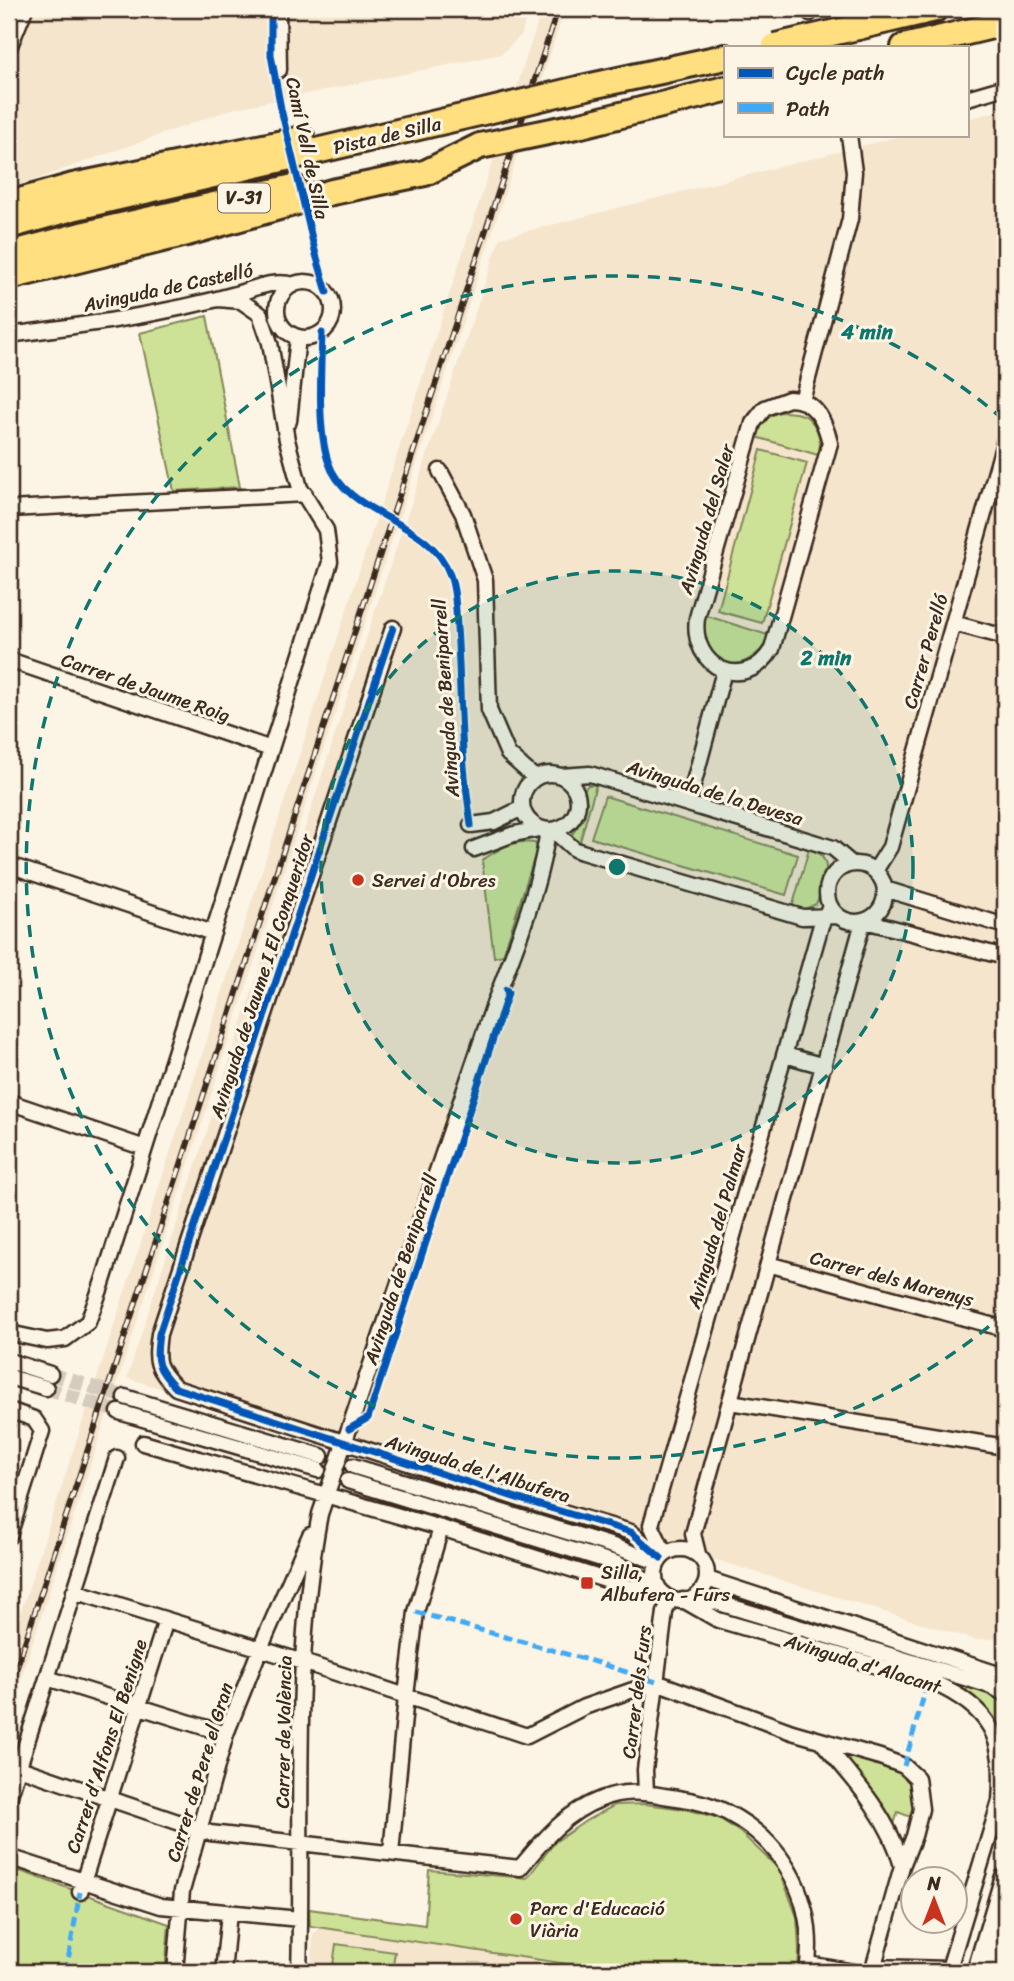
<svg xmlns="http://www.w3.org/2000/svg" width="1014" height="1981" font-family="Sriracha,sans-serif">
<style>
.built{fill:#f5e5cd}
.green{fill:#cde297;stroke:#84865a;stroke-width:2}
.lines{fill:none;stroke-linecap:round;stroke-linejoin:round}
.street-tunnel{stroke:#d5ccbd;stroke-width:14;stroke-dasharray:14 7;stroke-linecap:butt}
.street-casing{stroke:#3b2a1e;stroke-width:19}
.secondary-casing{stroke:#3b2a1e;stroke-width:24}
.highway-casing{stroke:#3b2a1e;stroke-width:30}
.street{stroke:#fcf5e5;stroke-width:14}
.secondary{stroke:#fcf5e5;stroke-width:19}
.highway{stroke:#ffdf80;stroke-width:24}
.rail-casing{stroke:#3b2a1e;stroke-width:6}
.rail{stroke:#fcf5e5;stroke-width:3.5;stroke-dasharray:10;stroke-linecap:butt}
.highway-bridge-casing{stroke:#3b2a1e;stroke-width:30;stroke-linecap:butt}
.highway-bridge{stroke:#ffdf80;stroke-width:24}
.quiet{stroke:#3fa9f5;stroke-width:5;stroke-dasharray:10 5;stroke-linecap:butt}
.cycleway-casing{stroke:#fcf5e5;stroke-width:11}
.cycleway{stroke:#0057b8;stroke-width:7}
.ring{fill:none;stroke:#0f766e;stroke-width:3.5;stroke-dasharray:12 9}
.poi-dot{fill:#c8321e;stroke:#fcf5e5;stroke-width:2.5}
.labels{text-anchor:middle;stroke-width:6;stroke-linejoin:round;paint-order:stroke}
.shield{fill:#fcf5e5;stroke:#75675a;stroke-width:2}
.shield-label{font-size:18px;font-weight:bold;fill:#3b2a1e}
.street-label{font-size:19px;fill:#3b2a1e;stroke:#fcf5e5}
.poi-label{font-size:19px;fill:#3b2a1e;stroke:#fcf5e5;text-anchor:start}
.centre{fill:#0f766e;stroke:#fcf5e5;stroke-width:3.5}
.ring-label{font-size:21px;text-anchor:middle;font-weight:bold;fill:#0f766e;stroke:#fcf5e5;stroke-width:6;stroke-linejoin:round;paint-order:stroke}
</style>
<rect width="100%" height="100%" fill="#fcf5e5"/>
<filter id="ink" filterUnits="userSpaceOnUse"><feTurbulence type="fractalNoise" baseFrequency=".0143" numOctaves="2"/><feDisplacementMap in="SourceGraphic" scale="14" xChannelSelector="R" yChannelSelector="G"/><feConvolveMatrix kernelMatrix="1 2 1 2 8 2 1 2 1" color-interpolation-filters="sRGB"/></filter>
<g filter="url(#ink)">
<!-- built -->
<path class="built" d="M9,9H528L522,34L502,54L232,109L9,189Z
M542,9H565L9,1715V1648Z
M1005,109V1638L975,1640L127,1378L375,611L500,238L904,135H967V119Z
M320,1928L622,1972H311L313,1934Z"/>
<!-- green -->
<path class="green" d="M207,316L240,487L174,491L140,333Z
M778,412C787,412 800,412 807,417C818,426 823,443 818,455L756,437L763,421Z
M761,450L807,463L762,623L718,611Z
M704,615L771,636C757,663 721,679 707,643C703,635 704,625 704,615Z
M588,785H596L579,845L571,840V836L584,817L587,804L584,790Z
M605,796L798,855L786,895L591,838Z
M521,842L535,843L537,849L503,955L494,957L482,860L507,845Z
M809,849C837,857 824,884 816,904L803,910L792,908Z
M968,1687L1005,1701V1752L965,1693Z
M848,1752C888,1765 926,1765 913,1818L898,1812L893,1827L844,1760L845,1755Z
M645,1804L684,1809L719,1818L741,1833L779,1869L797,1917L799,1949L798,1972H622L310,1926L309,1909L425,1925L429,1870L527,1878L555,1842L587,1820L615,1805Z
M9,1867L169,1924L165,1972H9Z
M336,1944L395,1952L392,1972H332Z"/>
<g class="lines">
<!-- street-tunnel -->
<path class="street-tunnel" d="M50,1374L125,1397
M46,1388L119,1412"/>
<defs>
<path id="street" d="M278,9L279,70
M810,13L812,9
M9,48L25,9
M967,98L1005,87
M277 310a28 28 0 1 1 56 0a28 28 0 1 1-56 0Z
M9,335C85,325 161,315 236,294C253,289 275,279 293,285
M789,399C815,399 825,421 830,443L772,649C745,694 690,668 697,618L753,423L765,408Z
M802,401L850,219L854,172L849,135
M289,421L298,337
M440,471L463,514L485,580L489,710L508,754L535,778
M9,509L305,494
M953,623L1005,637
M393,628L159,1334C155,1363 156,1367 176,1388L523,1500L631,1532L661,1558
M9,660L271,749
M522 802a28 28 0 1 1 56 0a28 28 0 1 1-56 0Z
M561,776L590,774L688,804L833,848L852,864
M688,804L724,671
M471,825L494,822L522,808
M554,831L574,849L582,852L802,917L837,916
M474,849L514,834L539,829
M827 893a29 29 0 1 1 58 0a29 29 0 1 1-58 0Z
M9,865L213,933
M875,871L890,847L1005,439
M885,889L1005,926
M865,921L1005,957
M785,1055L824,1066
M9,1102L145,1148
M768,1264L1005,1329
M9,1333L47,1341L65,1339L88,1322L102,1284L330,562L326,530L300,488L287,440L270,343L260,314L241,301L218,299
M9,1361L50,1374
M9,1377L46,1388
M125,1397L321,1456
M730,1402L1005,1447
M9,1410L34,1419L42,1431L9,1536
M119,1412L318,1470
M143,1443L441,1528L631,1588L661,1591
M353,1466L616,1547L657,1562
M348,1481L618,1564L657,1587
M655 1575a26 26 0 1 1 52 0a26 26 0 1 1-52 0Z
M665,1554L651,1525L821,925L829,908
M698,1554L693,1534L863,922
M707,1579L995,1673L1005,1674
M74,1591L303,1662L527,1736L584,1707L656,1682L792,1732L880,1757L904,1766L917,1778L921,1809L914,1836L902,1866L872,1972
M683,1600L718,1620L932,1682C992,1709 1005,1737 1000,1801L948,1972
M689,1600L716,1602L991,1686L1005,1694
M47,1678L226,1734
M822,1742C854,1779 890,1818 902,1866
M19,1768L210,1833L520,1868C543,1840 566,1812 601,1799C622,1790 642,1792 664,1796C685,1799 706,1802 726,1812C787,1843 817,1905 807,1972
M646,1792L645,1770L665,1612L670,1598
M9,1798L117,1458
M391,1853L406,1696L416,1612L441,1528
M9,1857L161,1906L300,1919
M80,1892L166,1620
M808,1964L854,1972
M874,1967L949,1969
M175,1972L182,1891L226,1734L260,1649L310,1535
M223,1972L229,1913
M299,1972C304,1820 291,1665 320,1514L494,1004C515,950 540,887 548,830"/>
<path id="secondary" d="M977,1972L1005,1878
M995,1972L1005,1940"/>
<path id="highway" d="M858,27L935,9
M904,47L1005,23
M582,88L725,57
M581,125L725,89
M9,204L73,186L302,139
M9,226L76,207L479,113
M9,254L81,235L294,187
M9,277L187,233L332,192L425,173L480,146"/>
</defs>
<!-- street casing -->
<use href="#street" class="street-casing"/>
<!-- secondary casing -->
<use href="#secondary" class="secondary-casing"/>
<!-- highway casing -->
<use href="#highway" class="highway-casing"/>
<!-- street -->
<use href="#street" class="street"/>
<!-- secondary -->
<use href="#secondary" class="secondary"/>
<!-- highway -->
<use href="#highway" class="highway"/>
<defs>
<path id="rail" d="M9,1691L558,9"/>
</defs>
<!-- rail casing -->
<use href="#rail" class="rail-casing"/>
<!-- rail -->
<use href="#rail" class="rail"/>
<defs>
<path id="highway-bridge" d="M775,46L858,27
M479,113L582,88
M480,146L581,125"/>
</defs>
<!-- highway-bridge casing -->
<use href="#highway-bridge" class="highway-bridge-casing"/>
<!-- highway-bridge -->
<use href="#highway-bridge" class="highway-bridge"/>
<!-- quiet -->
<path class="quiet" d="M416,1612L602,1664L656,1682
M904,1766L928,1681
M66,1972L80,1892"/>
<defs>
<path id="cycleway" d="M271,9V55L281,109L315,251L327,292
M322,333C321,369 317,427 328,461C346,518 430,518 450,575C456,591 456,611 457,628C460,669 460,710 463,751C464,776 468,800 471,825
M393,628L159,1334C155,1363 156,1367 176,1388L523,1500L631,1532L661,1558
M349,1429L368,1418L508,993L506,990"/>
</defs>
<!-- cycleway casing -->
<use href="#cycleway" class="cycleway-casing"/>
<!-- cycleway -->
<use href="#cycleway" class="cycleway"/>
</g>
</g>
<!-- distance rings -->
<circle cx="617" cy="867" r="296" fill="#0f766e" fill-opacity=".12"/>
<g class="ring">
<circle cx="617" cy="867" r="296"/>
<path d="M1005 1313A591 591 0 1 1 1005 421"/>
</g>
<!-- markers -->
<g class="poi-dot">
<circle cx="358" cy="880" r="7"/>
<rect x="580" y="1576" width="14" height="14" rx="3.5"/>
<circle cx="516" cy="1919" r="7"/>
</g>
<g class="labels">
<!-- shield labels -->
<rect class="shield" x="218" y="183.5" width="52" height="29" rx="5"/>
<g class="shield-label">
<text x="244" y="204">V-31</text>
</g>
<!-- street labels -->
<g class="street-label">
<text transform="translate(387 135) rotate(-13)" y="7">Pista de Silla</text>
<text transform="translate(308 148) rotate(78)" y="7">Camí Vell de Silla</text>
<text transform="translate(168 287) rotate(-12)" y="7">Avinguda de Castelló</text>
<text transform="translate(706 519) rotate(-74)" y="7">Avinguda del Saler</text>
<text transform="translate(925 651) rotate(-74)" y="7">Carrer Perelló</text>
<text transform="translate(146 687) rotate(19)" y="7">Carrer de Jaume Roig</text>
<text transform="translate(445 698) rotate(-94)" y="7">Avinguda de Beniparrell</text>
<text transform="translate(715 792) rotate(17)" y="7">Avinguda de la Devesa</text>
<text transform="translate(261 976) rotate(-72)" y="7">Avinguda de Jaume I El Conqueridor</text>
<text transform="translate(716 1226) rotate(-74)" y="7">Avinguda del Palmar</text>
<text transform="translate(400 1269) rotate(-72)" y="7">Avinguda de Beniparrell</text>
<text transform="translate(892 1278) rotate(15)" y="7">Carrer dels Marenys</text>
<text transform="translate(478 1468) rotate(17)" y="7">Avinguda de l'Albufera</text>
<text transform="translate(863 1663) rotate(17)" y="7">Avinguda d'Alacant</text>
<text transform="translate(636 1692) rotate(-83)" y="7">Carrer dels Furs</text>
<text transform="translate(283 1732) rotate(-89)" y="7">Carrer de València</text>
<text transform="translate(106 1746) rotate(-72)" y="7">Carrer d'Alfons El Benigne</text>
<text transform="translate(199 1772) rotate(-73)" y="7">Carrer de Pere el Gran</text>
</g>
<!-- poi labels -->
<g class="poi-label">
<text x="372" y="887">Servei d'Obres</text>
<text x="601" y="1579">Silla,<tspan x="601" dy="22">Albufera - Furs</tspan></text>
<text x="530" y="1915">Parc d'Educació<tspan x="530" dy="22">Viària</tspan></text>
</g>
</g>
<circle cx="617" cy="867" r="10" class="centre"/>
<g class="ring-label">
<text x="867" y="339">4 min</text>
<text x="826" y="665">2 min</text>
</g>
<!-- margin -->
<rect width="1014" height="1981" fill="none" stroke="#fcf5e5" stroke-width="35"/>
<rect x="18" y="18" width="979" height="1946" fill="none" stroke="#3b2a1e" stroke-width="2.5" filter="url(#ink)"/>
<!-- legend -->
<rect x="724" y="46" width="245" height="91" fill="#fcf5e5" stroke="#afa495" stroke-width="2"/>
<rect x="738" y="68" width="35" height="10" fill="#0057b8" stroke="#afa495" stroke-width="2"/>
<text x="786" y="80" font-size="21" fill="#3b2a1e">Cycle path</text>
<rect x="738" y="103" width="35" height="10" fill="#3fa9f5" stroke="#afa495" stroke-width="2"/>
<text x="786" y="116" font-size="21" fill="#3b2a1e">Path</text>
<!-- north arrow -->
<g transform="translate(934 1900)"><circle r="33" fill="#fcf5e5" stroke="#afa495" stroke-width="2"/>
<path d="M0-5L12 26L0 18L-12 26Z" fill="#c8321e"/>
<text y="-10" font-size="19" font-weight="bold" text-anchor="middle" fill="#3b2a1e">N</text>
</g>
</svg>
